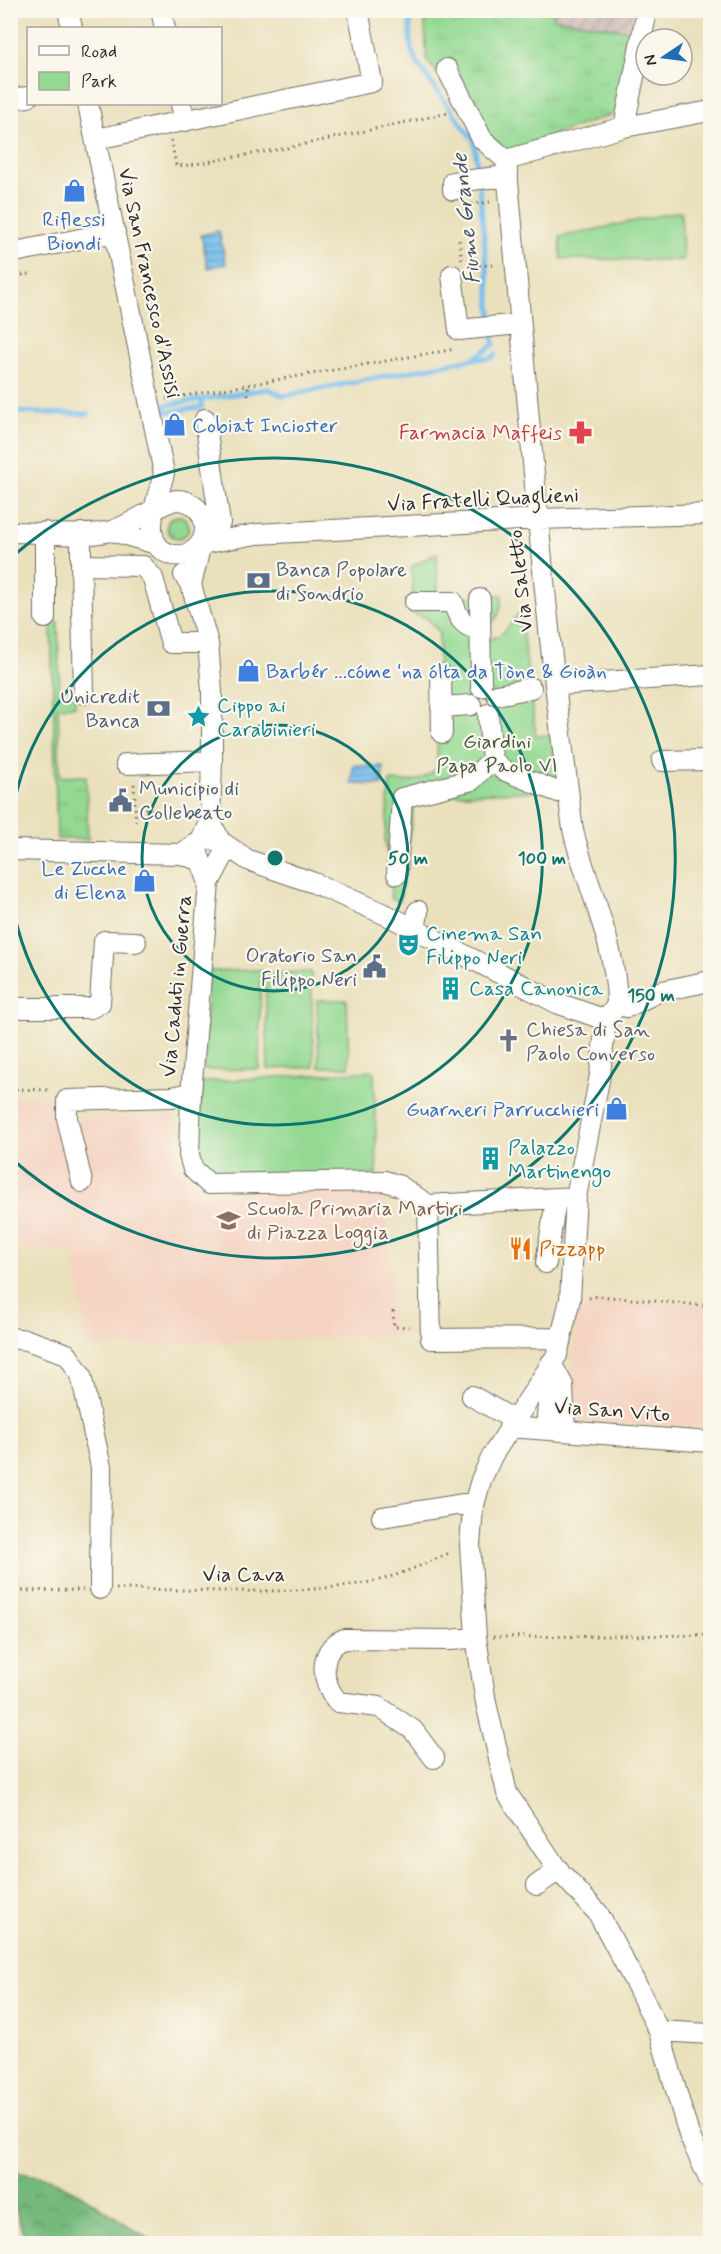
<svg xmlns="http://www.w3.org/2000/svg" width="721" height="2254" font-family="Mynerve,sans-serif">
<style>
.built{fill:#f4d3c1}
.industrial{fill:url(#industrial-furrows)}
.grass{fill:url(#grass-tufts);stroke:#5f825e;stroke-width:1.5}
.forest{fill:url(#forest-crowns);stroke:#507254;stroke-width:1.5}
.green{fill:#93d992;stroke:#5f825e;stroke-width:1.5;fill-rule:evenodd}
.water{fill:url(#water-rules);stroke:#50748c;stroke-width:1.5}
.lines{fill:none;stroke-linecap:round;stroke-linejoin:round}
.stream{stroke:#74beed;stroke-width:5}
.minor-casing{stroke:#6e6a5e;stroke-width:22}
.path{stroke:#6e6a5e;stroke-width:3;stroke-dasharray:1.5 4.5;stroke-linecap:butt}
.minor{stroke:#fff;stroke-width:20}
.ring{fill:none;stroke:#0f766e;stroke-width:3}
.labels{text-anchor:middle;stroke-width:4.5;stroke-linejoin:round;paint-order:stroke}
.shop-label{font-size:21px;fill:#366cbe;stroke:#fbf7ec;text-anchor:start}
.street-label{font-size:21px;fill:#2b2b2b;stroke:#fbf7ec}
.health-label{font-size:21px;fill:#be3a42;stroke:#fbf7ec;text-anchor:end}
.service-label{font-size:21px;fill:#4e5e75;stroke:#fbf7ec;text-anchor:start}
.culture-label{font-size:21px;fill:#0d838f;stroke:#fbf7ec;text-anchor:start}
.park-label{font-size:21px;fill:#455645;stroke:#fbf7ec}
.worship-label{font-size:21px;fill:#5b616d;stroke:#fbf7ec;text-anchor:start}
.education-label{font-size:21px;fill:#785e54;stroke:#fbf7ec;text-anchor:start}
.food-label{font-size:21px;fill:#c56008;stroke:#fbf7ec;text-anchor:start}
.water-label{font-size:22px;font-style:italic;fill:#415765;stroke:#fbf7ec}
.centre{fill:#0f766e;stroke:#fbf7ec;stroke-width:3}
.ring-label{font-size:18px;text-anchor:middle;font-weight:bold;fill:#0f766e;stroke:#fbf7ec;stroke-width:4.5;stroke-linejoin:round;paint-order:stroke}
</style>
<defs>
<pattern id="industrial-furrows" width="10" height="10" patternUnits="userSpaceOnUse" patternTransform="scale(1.5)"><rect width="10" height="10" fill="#d0c0bc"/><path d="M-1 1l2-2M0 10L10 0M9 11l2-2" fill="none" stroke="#b3a5a2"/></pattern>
<pattern id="grass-tufts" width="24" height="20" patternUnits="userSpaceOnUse" patternTransform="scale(1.5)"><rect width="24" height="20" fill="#93d992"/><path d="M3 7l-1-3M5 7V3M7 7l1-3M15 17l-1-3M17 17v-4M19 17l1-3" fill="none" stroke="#7fba7e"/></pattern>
<pattern id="forest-crowns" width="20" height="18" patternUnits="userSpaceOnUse" patternTransform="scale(1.5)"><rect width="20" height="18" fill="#76b97c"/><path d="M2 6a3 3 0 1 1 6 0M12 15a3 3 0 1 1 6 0" fill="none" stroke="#619766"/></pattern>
<pattern id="water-rules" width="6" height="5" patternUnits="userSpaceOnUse" patternTransform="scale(1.5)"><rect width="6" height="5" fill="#74beed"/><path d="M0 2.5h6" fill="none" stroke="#5f9bc0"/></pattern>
</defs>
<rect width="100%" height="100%" fill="#fbf7ec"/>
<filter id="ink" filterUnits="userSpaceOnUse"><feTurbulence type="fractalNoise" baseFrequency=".0167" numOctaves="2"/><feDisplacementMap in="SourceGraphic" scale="12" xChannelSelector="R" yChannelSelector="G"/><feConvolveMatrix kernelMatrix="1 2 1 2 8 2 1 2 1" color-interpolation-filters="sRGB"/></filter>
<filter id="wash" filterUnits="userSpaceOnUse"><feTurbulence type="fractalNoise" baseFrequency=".008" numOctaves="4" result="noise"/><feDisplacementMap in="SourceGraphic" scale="24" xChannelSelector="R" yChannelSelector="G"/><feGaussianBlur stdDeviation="1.35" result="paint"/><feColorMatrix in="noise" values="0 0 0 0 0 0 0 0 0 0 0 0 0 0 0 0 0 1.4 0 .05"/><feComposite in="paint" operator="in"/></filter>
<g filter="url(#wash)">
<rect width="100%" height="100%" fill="#eae0bc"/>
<!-- built -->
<path class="built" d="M10,1095L59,1098L62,1119L173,1116L176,1164L184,1175L204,1189L385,1185L393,1328H419V1334L87,1348L74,1251L11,1248Z
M596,1301L710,1305V1428L575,1422L572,1367L576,1307Z"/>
<!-- industrial -->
<path class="industrial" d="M553,11H636L632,31L553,18Z"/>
<!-- grass -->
<path class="grass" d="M424,11H553V18L632,31L616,113L504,152L427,61Z
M167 527a11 11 0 1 1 22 0a11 11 0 1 1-22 0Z
M51,622H58L60,694H75V706L58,707L60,777L86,776L88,839H57Z"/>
<!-- forest -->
<path class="forest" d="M15,2172L49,2178L80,2194L155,2243H26L11,2193V2174Z"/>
<!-- green -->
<path class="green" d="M681,211L683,260L561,259L560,237Z
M437,553L438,599L502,595C501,614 498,620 482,630L483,641C506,636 507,628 520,611L536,736L552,735L557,788L543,791L415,796L400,901L390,898L392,882L385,840L390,781C410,783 422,782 437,768L439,632L427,618L413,614L412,566ZM474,692H495L498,702L495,710L480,713L476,712L472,696Z
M261,970L259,1069L204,1070L208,971Z
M311,972L314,1067L268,1069L265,973Z
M317,1000H347L349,1067H319Z
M374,1071L377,1175L218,1179L198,1157L202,1082Z"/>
<!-- water -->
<path class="water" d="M219,231L226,264L208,268L201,235Z
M353,765L383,766L382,785L352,784Z"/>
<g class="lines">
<!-- stream -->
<path class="stream" d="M410,10V38L412,52L419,66L474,141L478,175
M473,169L489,165
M479,184L492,321
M474,359L492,358L495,354
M201,400L202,407L166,412V405L268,389L284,396L472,359L494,345L493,331
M10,412L88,414"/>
</g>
</g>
<g filter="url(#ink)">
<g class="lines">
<defs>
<path id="minor" d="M68,10L72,28
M161,10L165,28
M447,69L482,139L506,160
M10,99L28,97
M181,104L185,121
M624,127L647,10
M96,139L372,82L358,10
M506,160C526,370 540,580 568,789C570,805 571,823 575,838C590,893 617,949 617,1005
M506,160L624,127L710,111
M453,190V182L508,176
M10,253L115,232
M452,275L459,330L520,324
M205,419L220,523
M112,531L156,544
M10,532C43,532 80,538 111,531C130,526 163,501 177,500C205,500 216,538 191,552C183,556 174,557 165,552C139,538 159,496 164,473L88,104
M45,532V618
M81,533V565L143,566L153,578L171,643H208
M81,565L84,694
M191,585L201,544L257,534L538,519L710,514
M480,599L481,687
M415,602H453C458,618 463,627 480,630
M441,674L442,733
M557,685L710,675
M497,695L531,688
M441,707L471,705
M492,759L503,770L558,792
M662,761L710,760
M126,764L212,761
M210,820L220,841L248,860L314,883L393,918L557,1003L606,1020
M10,850L181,854L193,858
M181,854L201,841L210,820L212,761V691L208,643L191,585L184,575
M397,874L402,798L472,780L492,759L488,714
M415,931L418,911
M617,1005L606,1020L600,1075L576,1197L570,1299L557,1355L492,1456L481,1480L473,1508L470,1545L476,1637L486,1703L507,1793L557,1869L598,1913L638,1988L659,2031L689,2135L710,2181
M617,1005L627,1007L658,992L710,981
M10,1008H91L100,1003L104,941L136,942
M191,1093L189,1155L193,1169L209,1184L385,1181L400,1186L428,1205
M82,1182L67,1118V1100L172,1097L191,1093L209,883L225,853L222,843L211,838L201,841L197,851L209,883
M546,1263L556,1200
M10,1338L27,1340L67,1354L81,1375L101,1467L100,1589
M562,1338L431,1339L428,1205L576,1197
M551,1363L563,1385L565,1430
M472,1396L514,1420
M509,1427L710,1442
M546,1429L551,1366
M382,1517L475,1502
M434,1758L413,1730L379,1707L338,1702C321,1683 317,1650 344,1639L451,1640L476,1637
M537,1885L559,1870
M659,2031L710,2034"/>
</defs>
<!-- minor casing -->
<use href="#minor" class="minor-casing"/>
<!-- path -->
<path class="path" d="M171,140L176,165L184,166L292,147L448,113
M465,205L490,202
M459,240L462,261
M467,266L497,265
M10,277L30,274
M248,395V385
M166,399L455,349
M134,784L136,826
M139,808L194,814
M10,1089L52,1090
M589,1298L598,1296L710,1306
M393,1311L394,1327L413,1326
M116,1589C199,1589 288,1597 370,1582C397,1577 426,1563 452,1552
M10,1591L83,1590
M493,1637L710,1635
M10,2223L17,2244"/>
<!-- minor -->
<use href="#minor" class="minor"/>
</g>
</g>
<!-- distance rings -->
<g class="ring">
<circle cx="275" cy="858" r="133"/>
<path d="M11 821A267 267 0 1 1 11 895"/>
<path d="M13 556A400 400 0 1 1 13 1160"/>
</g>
<!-- icons -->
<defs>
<symbol id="shop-bare" viewBox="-9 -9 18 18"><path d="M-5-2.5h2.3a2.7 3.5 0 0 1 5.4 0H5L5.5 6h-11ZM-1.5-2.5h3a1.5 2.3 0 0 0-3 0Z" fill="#3f7fe0" stroke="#fbf7ec" stroke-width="2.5" paint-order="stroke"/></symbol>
<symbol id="pharmacy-bare" viewBox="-9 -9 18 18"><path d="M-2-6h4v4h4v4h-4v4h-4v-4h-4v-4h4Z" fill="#e0444e" stroke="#fbf7ec" stroke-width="2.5" paint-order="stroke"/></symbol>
<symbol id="bank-bare" viewBox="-9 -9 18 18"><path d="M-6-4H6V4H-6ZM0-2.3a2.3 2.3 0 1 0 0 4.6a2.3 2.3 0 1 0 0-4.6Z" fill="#5c6f8a" stroke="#fbf7ec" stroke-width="2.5" paint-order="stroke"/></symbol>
<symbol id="sight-bare" viewBox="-9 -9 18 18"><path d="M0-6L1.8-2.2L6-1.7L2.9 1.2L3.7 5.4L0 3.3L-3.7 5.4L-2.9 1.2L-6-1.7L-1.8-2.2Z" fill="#0f9aa8" stroke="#fbf7ec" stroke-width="2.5" paint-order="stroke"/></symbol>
<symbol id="civic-bare" viewBox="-9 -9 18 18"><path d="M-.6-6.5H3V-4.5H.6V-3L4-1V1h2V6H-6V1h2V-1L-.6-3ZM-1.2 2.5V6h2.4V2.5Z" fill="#5c6f8a" stroke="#fbf7ec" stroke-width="2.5" paint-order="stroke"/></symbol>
<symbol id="theatre-bare" viewBox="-9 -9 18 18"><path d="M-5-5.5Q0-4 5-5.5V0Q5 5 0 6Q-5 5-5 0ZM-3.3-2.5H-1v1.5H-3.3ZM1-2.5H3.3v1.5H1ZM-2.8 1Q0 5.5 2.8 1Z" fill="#0f9aa8" stroke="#fbf7ec" stroke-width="2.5" paint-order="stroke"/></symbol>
<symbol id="building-bare" viewBox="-9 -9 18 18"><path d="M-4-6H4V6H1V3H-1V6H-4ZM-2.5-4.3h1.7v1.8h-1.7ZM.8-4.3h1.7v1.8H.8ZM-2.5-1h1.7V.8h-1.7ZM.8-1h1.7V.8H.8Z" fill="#0f9aa8" stroke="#fbf7ec" stroke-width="2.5" paint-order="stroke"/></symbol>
<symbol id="church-bare" viewBox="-9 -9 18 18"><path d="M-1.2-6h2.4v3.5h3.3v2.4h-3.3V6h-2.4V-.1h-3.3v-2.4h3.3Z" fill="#6b7280" stroke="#fbf7ec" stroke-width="2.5" paint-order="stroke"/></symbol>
<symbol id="school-bare" viewBox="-9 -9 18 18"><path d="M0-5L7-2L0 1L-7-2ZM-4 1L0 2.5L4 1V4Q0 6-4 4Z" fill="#8d6e63" stroke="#fbf7ec" stroke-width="2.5" paint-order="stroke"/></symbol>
<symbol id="restaurant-bare" viewBox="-9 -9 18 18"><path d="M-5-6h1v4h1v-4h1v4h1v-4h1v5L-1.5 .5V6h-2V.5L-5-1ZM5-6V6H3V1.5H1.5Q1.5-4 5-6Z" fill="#e8710a" stroke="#fbf7ec" stroke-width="2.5" paint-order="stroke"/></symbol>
</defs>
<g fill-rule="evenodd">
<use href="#shop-bare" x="58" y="174" width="33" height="33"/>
<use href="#shop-bare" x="158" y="408" width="33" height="33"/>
<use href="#pharmacy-bare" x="564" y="416" width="33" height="33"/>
<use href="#bank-bare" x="242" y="564" width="33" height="33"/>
<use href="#shop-bare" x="232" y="654" width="33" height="33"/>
<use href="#bank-bare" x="142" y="692" width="33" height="33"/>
<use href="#sight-bare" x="182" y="700" width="33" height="33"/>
<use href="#civic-bare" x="104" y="784" width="33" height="33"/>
<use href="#shop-bare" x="128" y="864" width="33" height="33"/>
<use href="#theatre-bare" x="392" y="928" width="33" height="33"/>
<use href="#civic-bare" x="358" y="950" width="33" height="33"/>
<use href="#building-bare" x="434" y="972" width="33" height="33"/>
<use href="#church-bare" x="492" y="1024" width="33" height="33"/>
<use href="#shop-bare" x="600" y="1092" width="33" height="33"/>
<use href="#building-bare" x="474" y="1142" width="33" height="33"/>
<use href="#school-bare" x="212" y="1204" width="33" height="33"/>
<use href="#restaurant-bare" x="504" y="1232" width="33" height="33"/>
</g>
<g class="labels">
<!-- shop labels -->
<g class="shop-label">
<text x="74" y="226" text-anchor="middle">Riflessi<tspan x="74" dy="24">Biondi</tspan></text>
<text x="192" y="432">Cobiat Incioster</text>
<text x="266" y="678">Barbér ...cóme ‘na ólta da Tòne &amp; Gioàn</text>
<text x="127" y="875" text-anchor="end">Le Zucche<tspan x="127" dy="24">di Elena</tspan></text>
<text x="599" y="1116" text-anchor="end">Guarneri Parrucchieri</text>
</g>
<!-- street labels -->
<g class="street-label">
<text transform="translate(150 283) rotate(78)" y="7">Via San Francesco d'Assisi</text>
<text transform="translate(483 499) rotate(-3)" y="7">Via Fratelli Quaglieni</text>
<text transform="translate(520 581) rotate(-96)" y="7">Via Saletto</text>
<text transform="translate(176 986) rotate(-85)" y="7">Via Caduti in Guerra</text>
<text transform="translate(612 1410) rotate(4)" y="7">Via San Vito</text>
<text x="244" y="1581">Via Cava</text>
</g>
<!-- health labels -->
<g class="health-label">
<text x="562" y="439">Farmacia Maffeis</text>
</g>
<!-- service labels -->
<g class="service-label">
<text x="276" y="576">Banca Popolare<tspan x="276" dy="24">di Sondrio</tspan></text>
<text x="140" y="703" text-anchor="end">Unicredit<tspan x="140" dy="24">Banca</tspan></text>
<text x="139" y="795">Municipio di<tspan x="139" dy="24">Collebeato</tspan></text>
<text x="357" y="962" text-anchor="end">Oratorio San<tspan x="357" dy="24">Filippo Neri</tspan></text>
</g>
<!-- culture labels -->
<g class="culture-label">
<text x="217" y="712">Cippo ai<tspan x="217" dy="24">Carabinieri</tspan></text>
<text x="426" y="940">Cinema San<tspan x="426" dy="24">Filippo Neri</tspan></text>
<text x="469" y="995">Casa Canonica</text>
<text x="508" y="1154">Palazzo<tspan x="508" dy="24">Martinengo</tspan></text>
</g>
<!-- park labels -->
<g class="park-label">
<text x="497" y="748">Giardini<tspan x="497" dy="24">Papa Paolo VI</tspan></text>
</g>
<!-- worship labels -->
<g class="worship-label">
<text x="526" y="1036">Chiesa di San<tspan x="526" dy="24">Paolo Converso</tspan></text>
</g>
<!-- education labels -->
<g class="education-label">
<text x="247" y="1215">Scuola Primaria Martiri<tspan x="247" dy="24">di Piazza Loggia</tspan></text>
</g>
<!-- food labels -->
<g class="food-label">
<text x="539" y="1255">Pizzapp</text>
</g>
<!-- water labels -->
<g class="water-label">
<text transform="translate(465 219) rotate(-96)" y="8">Fiume Grande</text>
</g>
</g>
<circle cx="275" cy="858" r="9" class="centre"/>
<g class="ring-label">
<text x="408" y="864">50 m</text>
<text x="542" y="864">100 m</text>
<text x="651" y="1001">150 m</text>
</g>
<!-- margin -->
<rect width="721" height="2254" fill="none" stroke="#fbf7ec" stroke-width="36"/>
<!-- legend -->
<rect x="27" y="27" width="195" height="78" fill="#fbf7ec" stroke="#a8a59f" stroke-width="1.5"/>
<rect x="39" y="46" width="30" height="9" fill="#ffffff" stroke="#a8a59f" stroke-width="1.5"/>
<text x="81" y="57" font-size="18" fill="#2b2b2b">Road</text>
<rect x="39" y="72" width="30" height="18" fill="#93d992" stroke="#a8a59f" stroke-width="1.5"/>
<text x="81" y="87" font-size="18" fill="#2b2b2b">Park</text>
<!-- north arrow -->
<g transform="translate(664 57) rotate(257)"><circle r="28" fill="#fbf7ec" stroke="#a8a59f" stroke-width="1.5"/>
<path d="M0-4.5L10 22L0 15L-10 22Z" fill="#1f6fb2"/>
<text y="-9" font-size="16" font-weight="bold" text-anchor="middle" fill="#2b2b2b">N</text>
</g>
</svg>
